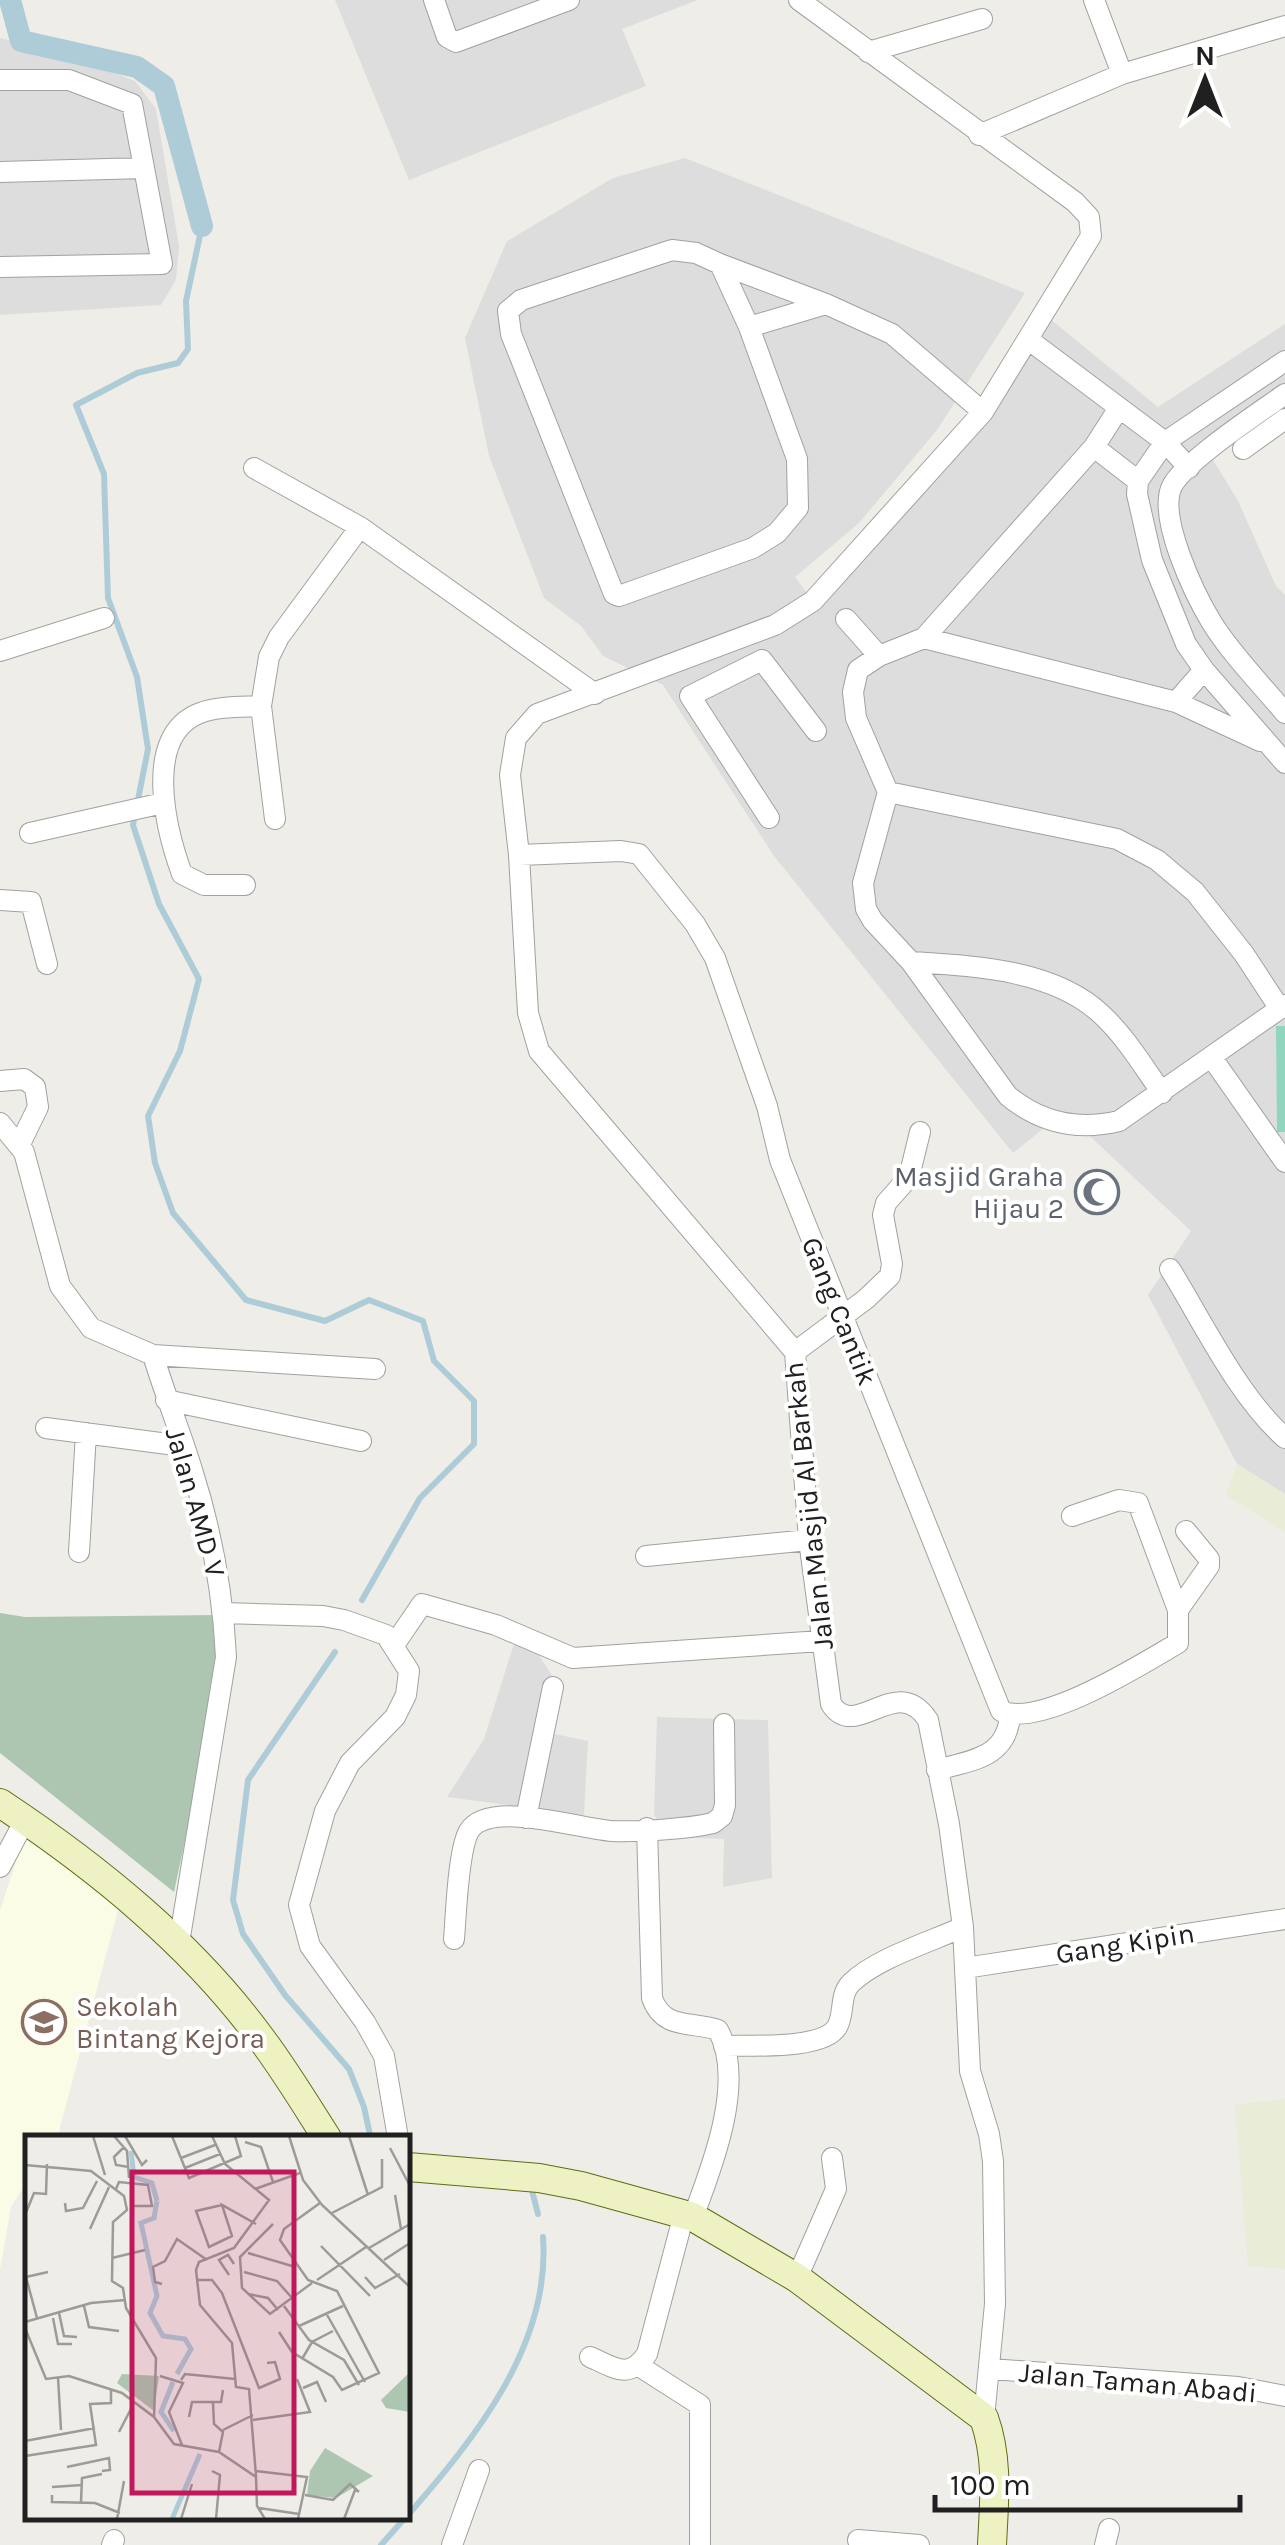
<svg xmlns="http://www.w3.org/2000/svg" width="1285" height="2545" font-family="Karla,sans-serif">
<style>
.residential{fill:#dedddd}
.education{fill:#fbfce5}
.farmland{fill:#e9ecd6}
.cemetery{fill:#acc6b1}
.pitch{fill:#90d5bd}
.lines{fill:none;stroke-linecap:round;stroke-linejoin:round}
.stream{stroke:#aeccd8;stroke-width:6}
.canal{stroke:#aeccd8;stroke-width:22}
.minor-casing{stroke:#a1a1a1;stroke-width:22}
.secondary-casing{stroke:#5f6c12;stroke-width:30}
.minor{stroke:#fff;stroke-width:20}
.secondary{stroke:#eef2c3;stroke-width:28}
.labels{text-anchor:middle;stroke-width:8;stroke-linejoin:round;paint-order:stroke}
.worship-label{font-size:28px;fill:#5b616d;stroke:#fff;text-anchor:end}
.street-label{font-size:28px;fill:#202020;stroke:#fff}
.education-label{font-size:28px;fill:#785e54;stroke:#fff;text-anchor:start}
.inset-river{fill:none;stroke:#aeccd8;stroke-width:5}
.inset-road{fill:none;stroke:#9c9b98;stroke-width:2.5}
.view{fill:#c2185b;fill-opacity:0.15;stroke:#c2185b;stroke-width:5}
.inset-edge{fill:none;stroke:#202020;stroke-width:5}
</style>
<rect width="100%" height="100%" fill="#efede8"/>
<!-- residential -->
<path class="residential" d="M335,0H698L622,29L646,86L409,180Z
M0,38L73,56L135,81L156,109L179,246L176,280L161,305L0,315Z
M685,158L1025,293L937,430L859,523L795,577L813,601L1002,400L1044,314L1158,407L1285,324V391L1209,453L1238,501L1276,586L1285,595V1494L1237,1464L1148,1295L1191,1231L1064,1112L1013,1153L774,856L663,685L603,656L581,626L544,598L489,456L465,338L507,241L613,178Z
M517,1634L536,1651L559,1686L550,1733L588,1741L584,1815L447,1797L484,1739Z
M657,1717L768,1720L772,1878L723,1887L724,1839L670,1837L654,1815Z"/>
<!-- education -->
<path class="education" d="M26,1832L121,1899L58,2135L28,2138L27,2182L11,2207L0,2269V1910Z"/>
<!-- farmland -->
<path class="farmland" d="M1237,1464L1285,1494V1532L1226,1495Z
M1285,2099V2269L1248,2266L1235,2105Z"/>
<!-- cemetery -->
<path class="cemetery" d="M0,1613L25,1617L219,1615L215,1700L174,1892L0,1753Z"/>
<!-- pitch -->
<path class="pitch" d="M1276,1026H1285V1132H1277Z"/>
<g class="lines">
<!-- stream -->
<path class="stream" d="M202,226L186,301L188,349L178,363L137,373L76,405L104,474L108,598L137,677L148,749L133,825L159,904L199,979L180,1051L148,1116L155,1163L173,1213L246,1300L325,1321L369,1300L423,1321L434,1361L474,1401V1444L420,1498L362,1600
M335,1652L248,1780L233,1900L243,1934L285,1995L349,2069L364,2107L370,2135
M531,2187L538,2214
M408,2515C475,2438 551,2345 543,2237
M381,2545L405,2518"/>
<!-- canal -->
<path class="canal" d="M10,0L21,41L137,67L164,86L202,226"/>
<defs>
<path id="minor" d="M434,0L447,37L456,42L569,0
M799,0L1075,202L1089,217L1091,236L983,412L813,601L775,625L537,714L516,738L510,775L519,855L528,1013L539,1051L795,1352L809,1540L831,1704C856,1743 896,1671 928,1720L949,1824L963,1927L970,2071L989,2134L993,2161L995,2304L984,2418
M1094,0L1122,74
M868,52L982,19
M0,80H69L132,104L162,264L0,267
M979,135L1122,74L1285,26
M0,172L144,168
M720,264L696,253L672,250L521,300L508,311L511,334L614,594L619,596L753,548L777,533L798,508L797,459L749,327L720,264L826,304L892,334L983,412
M749,327L826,304
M1029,340L1165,442L1189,468
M1285,361L1165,442L1138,481L1137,494L1152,560L1186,644L1204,670L1285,763
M1285,394C1260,412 1185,461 1172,486C1157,517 1195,595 1212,623C1232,655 1261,684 1285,713
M1119,408L1094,447L924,638L879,656L858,670L853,692L856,718L888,792L863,883L866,909L873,921L911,962L1008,1096C1041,1123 1078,1131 1119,1121L1285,1005
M1094,447L1138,481
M1243,449L1285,419
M254,468L360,527
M846,619L879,656
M924,638L1176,702L1260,741
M0,651L104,618
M1176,702L1204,670
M261,706L275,819
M888,792L1117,839L1157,860L1195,892L1244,954L1280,1009
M769,818L690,696L762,660L816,731
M30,833L163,803
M519,855L621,851L639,854L695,924L715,958L767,1106L780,1160L1001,1711C1041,1728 1142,1664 1178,1643V1610L1138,1503L1119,1500L1072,1516
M245,885H204L182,874C166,830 142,735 200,713C218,706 242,707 261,706L269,657L279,637L360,527L595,694
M0,900L31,902L47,964
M911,962C973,966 1053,969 1101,1014C1125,1036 1143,1066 1162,1093
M1212,1058L1285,1162
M0,1081L24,1079L35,1087L38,1107L19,1146
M0,1123L24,1152L60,1286L91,1328L153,1355L375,1369
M1170,1269C1204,1324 1238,1396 1285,1438
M795,1352L866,1299L890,1276L892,1264L883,1215L886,1203L909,1177L920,1132
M153,1355C165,1395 181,1433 193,1473C212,1533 223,1595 226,1657L179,1943
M166,1400L361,1441
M46,1428L183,1446
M79,1552L86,1433
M646,1556L809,1540
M1178,1610L1209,1566V1559L1186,1531
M224,1613L323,1616L344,1620L386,1635L409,1671L406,1695L395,1717L350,1763L325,1811L299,1905L310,1946L365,2022L384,2056L398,2138
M394,1645L422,1604L496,1625L573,1658L821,1641
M937,1770C972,1760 1007,1758 1010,1715
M526,1818L553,1687
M647,1828L652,1998C663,2030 691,2021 718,2030C746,2081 712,2167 693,2217
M0,1867L25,1820
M454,1939C456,1916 458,1850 469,1831C489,1799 580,1829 612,1831C638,1832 688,1829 713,1823L722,1816L725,1805L724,1724
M965,1968L1285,1919
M724,2046C750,2045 823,2050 837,2027C845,2014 839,1995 851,1983C877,1958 930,1942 963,1927
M797,2278L836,2189L832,2158
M590,2357C614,2367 628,2381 647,2354L684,2214
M639,2366L700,2405V2545
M990,2369L1238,2387L1285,2396
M858,2540L919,2545
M112,2545L114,2540
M452,2545L479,2470
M1105,2545L1109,2529"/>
<path id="secondary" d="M0,1803C98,1868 193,1945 263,2041C286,2072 306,2105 327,2138
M408,2167L539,2178L581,2186L693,2217L797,2278L984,2418C999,2460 994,2502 992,2545"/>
</defs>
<!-- minor casing -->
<use href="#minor" class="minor-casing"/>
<!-- secondary casing -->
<use href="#secondary" class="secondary-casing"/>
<!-- minor -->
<use href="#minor" class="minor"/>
<!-- secondary -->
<use href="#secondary" class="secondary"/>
</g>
<!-- icons -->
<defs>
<symbol id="mosque-ring" viewBox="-11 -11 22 22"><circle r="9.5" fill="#fff" stroke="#6b7280" stroke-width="1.5"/><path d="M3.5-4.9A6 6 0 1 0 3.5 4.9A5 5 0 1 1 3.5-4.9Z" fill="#6b7280"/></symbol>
<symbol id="school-ring" viewBox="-11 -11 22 22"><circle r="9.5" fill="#fff" stroke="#8d6e63" stroke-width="1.5"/><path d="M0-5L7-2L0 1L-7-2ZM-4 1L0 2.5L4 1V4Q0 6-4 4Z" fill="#8d6e63"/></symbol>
</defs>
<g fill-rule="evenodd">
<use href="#mosque-ring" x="1072" y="1167" width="50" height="50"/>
<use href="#school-ring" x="19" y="1997" width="50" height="50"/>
</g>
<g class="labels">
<!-- worship labels -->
<g class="worship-label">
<text x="1064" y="1186">Masjid Graha<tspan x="1064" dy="32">Hijau 2</tspan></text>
</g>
<!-- street labels -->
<g class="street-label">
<text transform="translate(840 1311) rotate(68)" y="10">Gang Cantik</text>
<text transform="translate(196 1502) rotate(74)" y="10">Jalan AMD V</text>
<text transform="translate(808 1506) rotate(-96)" y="10">Jalan Masjid Al Barkah</text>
<text transform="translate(1125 1943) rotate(-9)" y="10">Gang Kipin</text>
<text transform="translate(1138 2382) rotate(5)" y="10">Jalan Taman Abadi</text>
</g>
<!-- education labels -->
<g class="education-label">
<text x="76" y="2016">Sekolah<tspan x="76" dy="32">Bintang Kejora</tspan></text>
</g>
</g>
<!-- overview -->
<g transform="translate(25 2135)">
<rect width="385" height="385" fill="#efede8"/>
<path d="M385,237V277L361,273L356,265ZM97,239L134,241L129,276L92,248ZM300,313L348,341L311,363L282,360L285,336Z" fill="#acc6b1"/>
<path class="inset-river" d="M106,16L109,42L127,48L132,66M132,66L129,83L116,88L132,161L125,178L138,201L160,204L166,214L152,239M148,247L136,277L149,296M147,384L175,319"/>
<path class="inset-road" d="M68,1L80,40M89,1L102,16L104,43M100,1L117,30L122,25M147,1L164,43L216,21L210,1M187,1L200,29L244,65L209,113L174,127L171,135L175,170L207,208L211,252L224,254L231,341M264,1L278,45L297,70L385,152M324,1L343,60M220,7L236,12L248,47M99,12L89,22L91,30L104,32M365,13L385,51M156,23L190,10M0,30L66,36L99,61L102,75L88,87L87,146L98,153L101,173L131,223L129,282M160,33L195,19M91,54L94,47L123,50L127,71H106M230,54L275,38M370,60L376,94M40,68L41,76L58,73L72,46M197,70L171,76L184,112L207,101L197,70L231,89M305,79L357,52V24M0,80L9,58L21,59L22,29M248,89L215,122L217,153L245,179L287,148M65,94L84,52M296,111L345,161M344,113L385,89M223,118L267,131M87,123L120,115M359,125L385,108M219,137L252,146L268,164M204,140L194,125L203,120L209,129M340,142L350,153L375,139M172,145H187L197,158L234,253L255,244L250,227L242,228M292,145L341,112M137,149L130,147L128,132L140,126L152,104L182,125M223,159L243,163L253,175M59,171L64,192L94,196M259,171L284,205L319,225L334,250M34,178L39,201L52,202M301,178L340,247M12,183L1,142L23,137M28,183L33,209H47M0,187L66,168L100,165M274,191L318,171M0,193L21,244L44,241L97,258L129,282L149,309L194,317L231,342L232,371L240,384M254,197L267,217L308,242L317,255L354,238L312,156L283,145L255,105L259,94L295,68M277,224L287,207L308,196M135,241L158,248L144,277L157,310M33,242L36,295M156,245L160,239L210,244M278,253L292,247L301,267M188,268L189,289L198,297L194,317M164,282L167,267H196L198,255M228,285L285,277L272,244M198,295L228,280M94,297L109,268M0,306L70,293M0,321L71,310L65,269L86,268V255M42,332L84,323L85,335L77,336M187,336L195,340L191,384M231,336L282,342L273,384M27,352L57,350M27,360V367L70,368L95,378M280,360L308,365L325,349L334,357M56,367L57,343L77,339M234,373L274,379M92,384L99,346M156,384L167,349M319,384L330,355"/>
<path class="view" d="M107,37H269V358H107Z"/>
<rect width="385" height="385" class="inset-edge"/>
</g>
<!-- north arrow -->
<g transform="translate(1205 80)" stroke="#ffffff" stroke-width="8" paint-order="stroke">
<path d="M0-8L18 38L0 25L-18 38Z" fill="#202020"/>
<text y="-15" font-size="28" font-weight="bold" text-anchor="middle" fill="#202020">N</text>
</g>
<!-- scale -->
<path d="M935 2495v15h305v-15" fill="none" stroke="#202020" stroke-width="5"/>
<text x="950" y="2495" font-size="30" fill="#202020" stroke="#ffffff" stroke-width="8" paint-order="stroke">100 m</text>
</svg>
